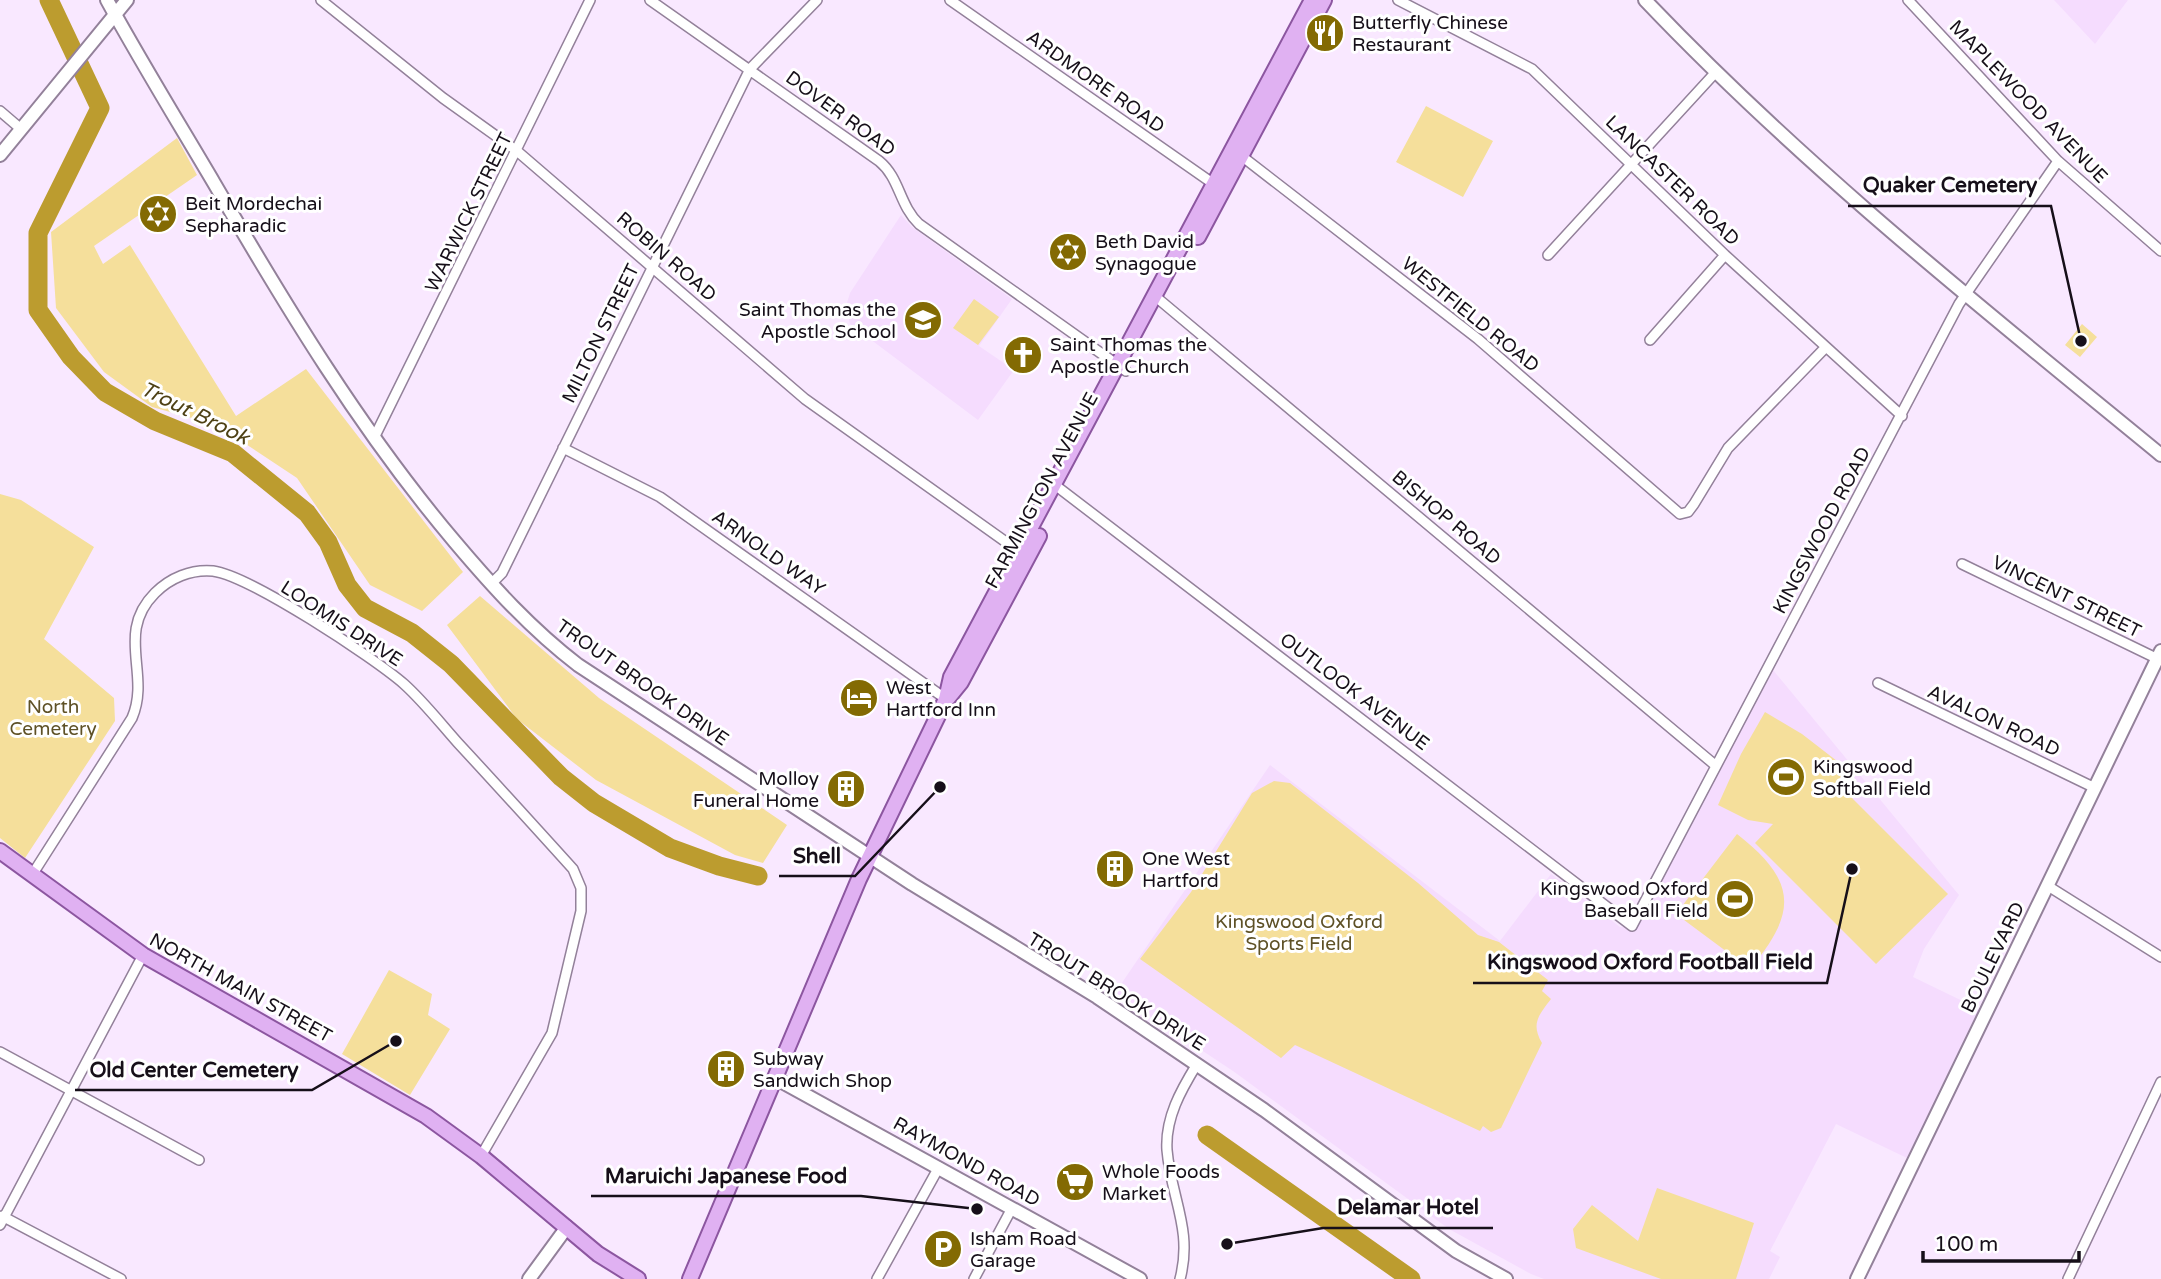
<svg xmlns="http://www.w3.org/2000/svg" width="2161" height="1279" font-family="'Varela Round',sans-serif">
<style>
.built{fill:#f5dcfe}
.green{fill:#f5df9b}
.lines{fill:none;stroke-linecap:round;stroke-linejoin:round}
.river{stroke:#bc9c2f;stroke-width:19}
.street-casing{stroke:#93819a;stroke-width:12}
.secondary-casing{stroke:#93819a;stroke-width:16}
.primary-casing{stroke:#8c56a0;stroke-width:18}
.street{stroke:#fff;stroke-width:9}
.secondary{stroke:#fff;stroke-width:12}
.primary{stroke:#e0b1f2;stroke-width:14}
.labels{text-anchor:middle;stroke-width:6;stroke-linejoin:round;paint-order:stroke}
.poi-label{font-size:19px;fill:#160f19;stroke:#fff;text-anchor:start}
.street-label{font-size:19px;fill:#160f19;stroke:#fff}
.park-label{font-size:19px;fill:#5e5126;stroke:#fff}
.water-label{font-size:21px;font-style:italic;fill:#4e4115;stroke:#fff}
.leader{fill:none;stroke:#160f19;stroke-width:2.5}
.callout-dot{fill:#160f19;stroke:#fff;stroke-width:2.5}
.callout-label{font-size:21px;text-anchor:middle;font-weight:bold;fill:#160f19;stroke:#fff;stroke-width:6;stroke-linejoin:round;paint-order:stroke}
</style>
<rect width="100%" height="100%" fill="#f9e8ff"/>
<!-- built -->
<path class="built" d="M2054,0H2128L2095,44Z
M901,215L912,227L1012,299L979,346L1014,370L978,420L850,324L846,306L850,293Z
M1773,670L1959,895L1924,949L1913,977L1979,1009L1907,1158L1836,1124L1770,1251L1780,1257L1769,1279H1544L1531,1274L1449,1229L1233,1071L1115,993L1270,765L1500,941L1551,874L1620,927L1634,928L1640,921Z"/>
<!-- green -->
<path class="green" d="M1426,106L1493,141L1463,197L1396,162Z
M177,138L197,175L94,246L103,264L130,245L236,416L306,369L463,572L422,611L370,585L297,478L217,425L152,407L104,372L56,308L51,232Z
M974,299L999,317L978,345L953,328Z
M2082,324L2097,337L2080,357L2065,345Z
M0,494L21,500L94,547L44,639L114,698L115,721L25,858L0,838Z
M480,596L599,698L787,825L763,863L735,855L596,780L517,719L447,625Z
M1765,712L1802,734L1846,768L1837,783L1948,894L1876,964L1755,843L1773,824L1748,820L1718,805L1741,754Z
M1274,781L1290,783L1418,883L1478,935L1499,942L1548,980L1542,991L1551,999C1538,1016 1531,1024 1542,1043L1501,1128L1491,1132L1483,1126L1480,1131L1295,1045L1281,1058L1140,959L1191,892L1252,793Z
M1737,834C1797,881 1798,912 1750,969L1676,914Z
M389,970L432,994L428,1015L450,1029L410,1095L342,1054Z
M1657,1188L1754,1223L1736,1279H1661L1576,1248L1573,1229L1592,1205L1638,1241Z"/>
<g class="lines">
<!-- river -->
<path class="river" d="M49,0L100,108L38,233V310L71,357L105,392L155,421L233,453L307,513L328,542L347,585L365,608L412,633L451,664L561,777L594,803L670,848L719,866L758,876
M1207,1135L1411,1279"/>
<defs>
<path id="street" d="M321,0L443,98L517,151L805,399L1020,552
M650,0L879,161C900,178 899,205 919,224L1126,371
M950,0L1218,187
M1398,0L1532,69L1725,255L1902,416
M1908,0L2058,161L2161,251
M0,111L21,129
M1239,154L1478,339L1680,514L1688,512L1694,504L1728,448L1825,348
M1548,255L1715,73
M1156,297L1715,765
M1650,340L1725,255
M374,438L590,0
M563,448L660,497L946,699
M1055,485L1632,926L1959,304L2058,161
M1962,564L2158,659
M491,584L502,573L750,69L817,0
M1878,683L2095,788
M32,875L132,718C151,674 115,633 155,593C170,578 191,569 213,571C250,576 373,657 404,684C424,702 441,724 458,743C497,785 535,827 573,869L581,888V911L552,1033L481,1156
M2048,886L2161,957
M0,1052L199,1160
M2,1216L121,1279
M0,1225L143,955
M877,1279L939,1167
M974,1279L1012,1208
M1180,1279C1193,1230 1171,1198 1167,1150C1165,1118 1181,1090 1197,1064
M2068,1279L2161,1082"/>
<path id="secondary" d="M107,0C141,62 178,122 214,183C287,308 361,431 455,542C493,587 531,629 578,665L912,884L1097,997L1264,1110L1456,1251L1506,1279
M1645,0C1804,167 1983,309 2161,455
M0,155L127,0
M775,1078L1140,1279
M529,1279L567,1227
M1857,1279L2161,651"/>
<path id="primary" d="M1198,237L1324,0
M948,698L961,682L1039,536
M0,851L143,955L426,1116L481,1156L598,1254L638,1279
M690,1279L859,879L946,699L951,677L1312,0"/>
</defs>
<!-- street casing -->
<use href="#street" class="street-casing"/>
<!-- secondary casing -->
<use href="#secondary" class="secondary-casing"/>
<!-- primary casing -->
<use href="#primary" class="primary-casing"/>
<!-- street -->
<use href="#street" class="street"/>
<!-- secondary -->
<use href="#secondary" class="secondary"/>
<!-- primary -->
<use href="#primary" class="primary"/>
</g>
<!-- icons -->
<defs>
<symbol id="restaurant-disc" viewBox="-11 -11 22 22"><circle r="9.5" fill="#836a03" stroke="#fff"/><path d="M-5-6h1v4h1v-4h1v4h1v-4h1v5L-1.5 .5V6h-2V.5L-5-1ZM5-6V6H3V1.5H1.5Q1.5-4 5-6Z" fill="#fff"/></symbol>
<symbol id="synagogue-disc" viewBox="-11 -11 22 22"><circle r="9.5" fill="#836a03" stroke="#fff"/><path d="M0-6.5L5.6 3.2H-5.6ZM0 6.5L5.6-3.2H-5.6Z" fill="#fff"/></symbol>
<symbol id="school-disc" viewBox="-11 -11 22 22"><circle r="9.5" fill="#836a03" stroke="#fff"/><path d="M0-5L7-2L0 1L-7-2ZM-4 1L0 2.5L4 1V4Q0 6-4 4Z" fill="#fff"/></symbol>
<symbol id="church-disc" viewBox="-11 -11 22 22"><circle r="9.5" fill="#836a03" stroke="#fff"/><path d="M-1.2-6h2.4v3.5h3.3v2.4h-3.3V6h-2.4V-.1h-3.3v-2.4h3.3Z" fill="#fff"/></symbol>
<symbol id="hotel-disc" viewBox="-11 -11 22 22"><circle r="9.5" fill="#836a03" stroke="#fff"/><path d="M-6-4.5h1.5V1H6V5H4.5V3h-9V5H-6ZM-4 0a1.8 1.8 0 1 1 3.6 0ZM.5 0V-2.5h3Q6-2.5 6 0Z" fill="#fff"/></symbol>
<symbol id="stadium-disc" viewBox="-11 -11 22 22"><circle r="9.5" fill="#836a03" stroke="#fff"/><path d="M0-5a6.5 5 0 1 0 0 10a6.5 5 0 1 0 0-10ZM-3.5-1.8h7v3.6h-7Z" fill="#fff"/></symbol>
<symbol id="building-disc" viewBox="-11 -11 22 22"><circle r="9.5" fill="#836a03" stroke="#fff"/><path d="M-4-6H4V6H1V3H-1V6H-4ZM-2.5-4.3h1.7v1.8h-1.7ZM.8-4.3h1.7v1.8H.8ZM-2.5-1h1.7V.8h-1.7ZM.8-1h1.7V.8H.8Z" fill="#fff"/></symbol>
<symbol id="supermarket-disc" viewBox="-11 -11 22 22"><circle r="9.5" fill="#836a03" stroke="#fff"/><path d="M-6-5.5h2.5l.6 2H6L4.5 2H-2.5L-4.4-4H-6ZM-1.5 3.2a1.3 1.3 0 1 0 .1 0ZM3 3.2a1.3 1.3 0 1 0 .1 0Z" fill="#fff"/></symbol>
<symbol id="parking-disc" viewBox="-11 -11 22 22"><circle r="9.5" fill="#836a03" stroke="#fff"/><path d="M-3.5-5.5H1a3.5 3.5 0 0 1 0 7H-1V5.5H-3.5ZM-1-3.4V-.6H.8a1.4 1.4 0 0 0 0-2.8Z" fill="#fff"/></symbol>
</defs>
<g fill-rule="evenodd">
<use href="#restaurant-disc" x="1303" y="11" width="44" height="44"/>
<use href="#synagogue-disc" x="136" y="192" width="44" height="44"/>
<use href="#synagogue-disc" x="1046" y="230" width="44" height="44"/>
<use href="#school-disc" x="901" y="298" width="44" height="44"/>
<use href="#church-disc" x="1001" y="333" width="44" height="44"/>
<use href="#hotel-disc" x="837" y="676" width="44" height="44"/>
<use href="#stadium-disc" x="1764" y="755" width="44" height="44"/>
<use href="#building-disc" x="824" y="767" width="44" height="44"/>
<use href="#building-disc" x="1093" y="847" width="44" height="44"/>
<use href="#stadium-disc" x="1713" y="877" width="44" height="44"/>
<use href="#building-disc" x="704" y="1047" width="44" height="44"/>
<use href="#supermarket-disc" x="1053" y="1160" width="44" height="44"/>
<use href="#parking-disc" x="921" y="1227" width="44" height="44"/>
</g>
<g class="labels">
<!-- poi labels -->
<g class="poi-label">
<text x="1352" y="29">Butterfly Chinese<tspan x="1352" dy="22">Restaurant</tspan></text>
<text x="185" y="210">Beit Mordechai<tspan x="185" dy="22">Sepharadic</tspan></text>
<text x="1095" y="248">Beth David<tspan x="1095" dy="22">Synagogue</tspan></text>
<text x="896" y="316" text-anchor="end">Saint Thomas the<tspan x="896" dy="22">Apostle School</tspan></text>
<text x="1050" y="351">Saint Thomas the<tspan x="1050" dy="22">Apostle Church</tspan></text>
<text x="886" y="694">West<tspan x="886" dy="22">Hartford Inn</tspan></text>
<text x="1813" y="773">Kingswood<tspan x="1813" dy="22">Softball Field</tspan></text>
<text x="819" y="785" text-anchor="end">Molloy<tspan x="819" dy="22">Funeral Home</tspan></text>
<text x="1142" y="865">One West<tspan x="1142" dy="22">Hartford</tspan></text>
<text x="1708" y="895" text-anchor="end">Kingswood Oxford<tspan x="1708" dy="22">Baseball Field</tspan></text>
<text x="753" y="1065">Subway<tspan x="753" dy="22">Sandwich Shop</tspan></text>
<text x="1102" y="1178">Whole Foods<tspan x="1102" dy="22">Market</tspan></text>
<text x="970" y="1245">Isham Road<tspan x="970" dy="22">Garage</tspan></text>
</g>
<!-- street labels -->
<g class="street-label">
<text transform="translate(1096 81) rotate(35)" y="7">ARDMORE ROAD</text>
<text transform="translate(2029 101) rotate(46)" y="7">MAPLEWOOD AVENUE</text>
<text transform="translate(841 113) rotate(36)" y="7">DOVER ROAD</text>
<text transform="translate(1673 180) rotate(44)" y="7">LANCASTER ROAD</text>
<text transform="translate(468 212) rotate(-64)" y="7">WARWICK STREET</text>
<text transform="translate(667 256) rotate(41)" y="7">ROBIN ROAD</text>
<text transform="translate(1471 314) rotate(39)" y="7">WESTFIELD ROAD</text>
<text transform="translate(600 333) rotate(-64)" y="7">MILTON STREET</text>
<text transform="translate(1041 490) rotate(-62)" y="7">FARMINGTON AVENUE</text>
<text transform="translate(1447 517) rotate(40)" y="7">BISHOP ROAD</text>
<text transform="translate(1821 530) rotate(-62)" y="7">KINGSWOOD ROAD</text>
<text transform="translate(769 552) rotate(35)" y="7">ARNOLD WAY</text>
<text transform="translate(2067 596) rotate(26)" y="7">VINCENT STREET</text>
<text transform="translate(342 623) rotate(33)" y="7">LOOMIS DRIVE</text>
<text transform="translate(643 682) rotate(35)" y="7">TROUT BROOK DRIVE</text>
<text transform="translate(1355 691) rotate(37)" y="7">OUTLOOK AVENUE</text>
<text transform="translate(1994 720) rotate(25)" y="7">AVALON ROAD</text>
<text transform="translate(1992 957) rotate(-64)" y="7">BOULEVARD</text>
<text transform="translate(241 987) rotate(29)" y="7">NORTH MAIN STREET</text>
<text transform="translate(1117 991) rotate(32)" y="7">TROUT BROOK DRIVE</text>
<text transform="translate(967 1161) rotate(29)" y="7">RAYMOND ROAD</text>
</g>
<!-- park labels -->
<g class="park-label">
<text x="53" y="713">North<tspan x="53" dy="22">Cemetery</tspan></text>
<text x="1299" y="928">Kingswood Oxford<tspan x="1299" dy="22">Sports Field</tspan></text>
</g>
<!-- water labels -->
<g class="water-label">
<text transform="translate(195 413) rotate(26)" y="7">Trout Brook</text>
</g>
</g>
<!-- callouts -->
<path class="leader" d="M2081 341L2051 206H1848M940 787L855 876H779M1852 869L1827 983H1473M396 1041L312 1090H75M977 1209L861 1196H591M1227 1244L1323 1228H1493"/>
<g class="callout-dot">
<circle cx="2081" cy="341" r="7"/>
<circle cx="940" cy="787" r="7"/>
<circle cx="1852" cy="869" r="7"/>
<circle cx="396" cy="1041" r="7"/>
<circle cx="977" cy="1209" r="7"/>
<circle cx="1227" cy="1244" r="7"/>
</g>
<g class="callout-label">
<text x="1950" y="192">Quaker Cemetery</text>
<text x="817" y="863">Shell</text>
<text x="1650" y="969">Kingswood Oxford Football Field</text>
<text x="194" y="1077">Old Center Cemetery</text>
<text x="726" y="1183">Maruichi Japanese Food</text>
<text x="1408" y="1214">Delamar Hotel</text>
</g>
<!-- scale -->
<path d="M1923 1251v10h156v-10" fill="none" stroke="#160f19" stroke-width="3.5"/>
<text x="1934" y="1251" font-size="21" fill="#160f19" stroke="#ffffff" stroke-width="5" paint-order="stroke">100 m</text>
</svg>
